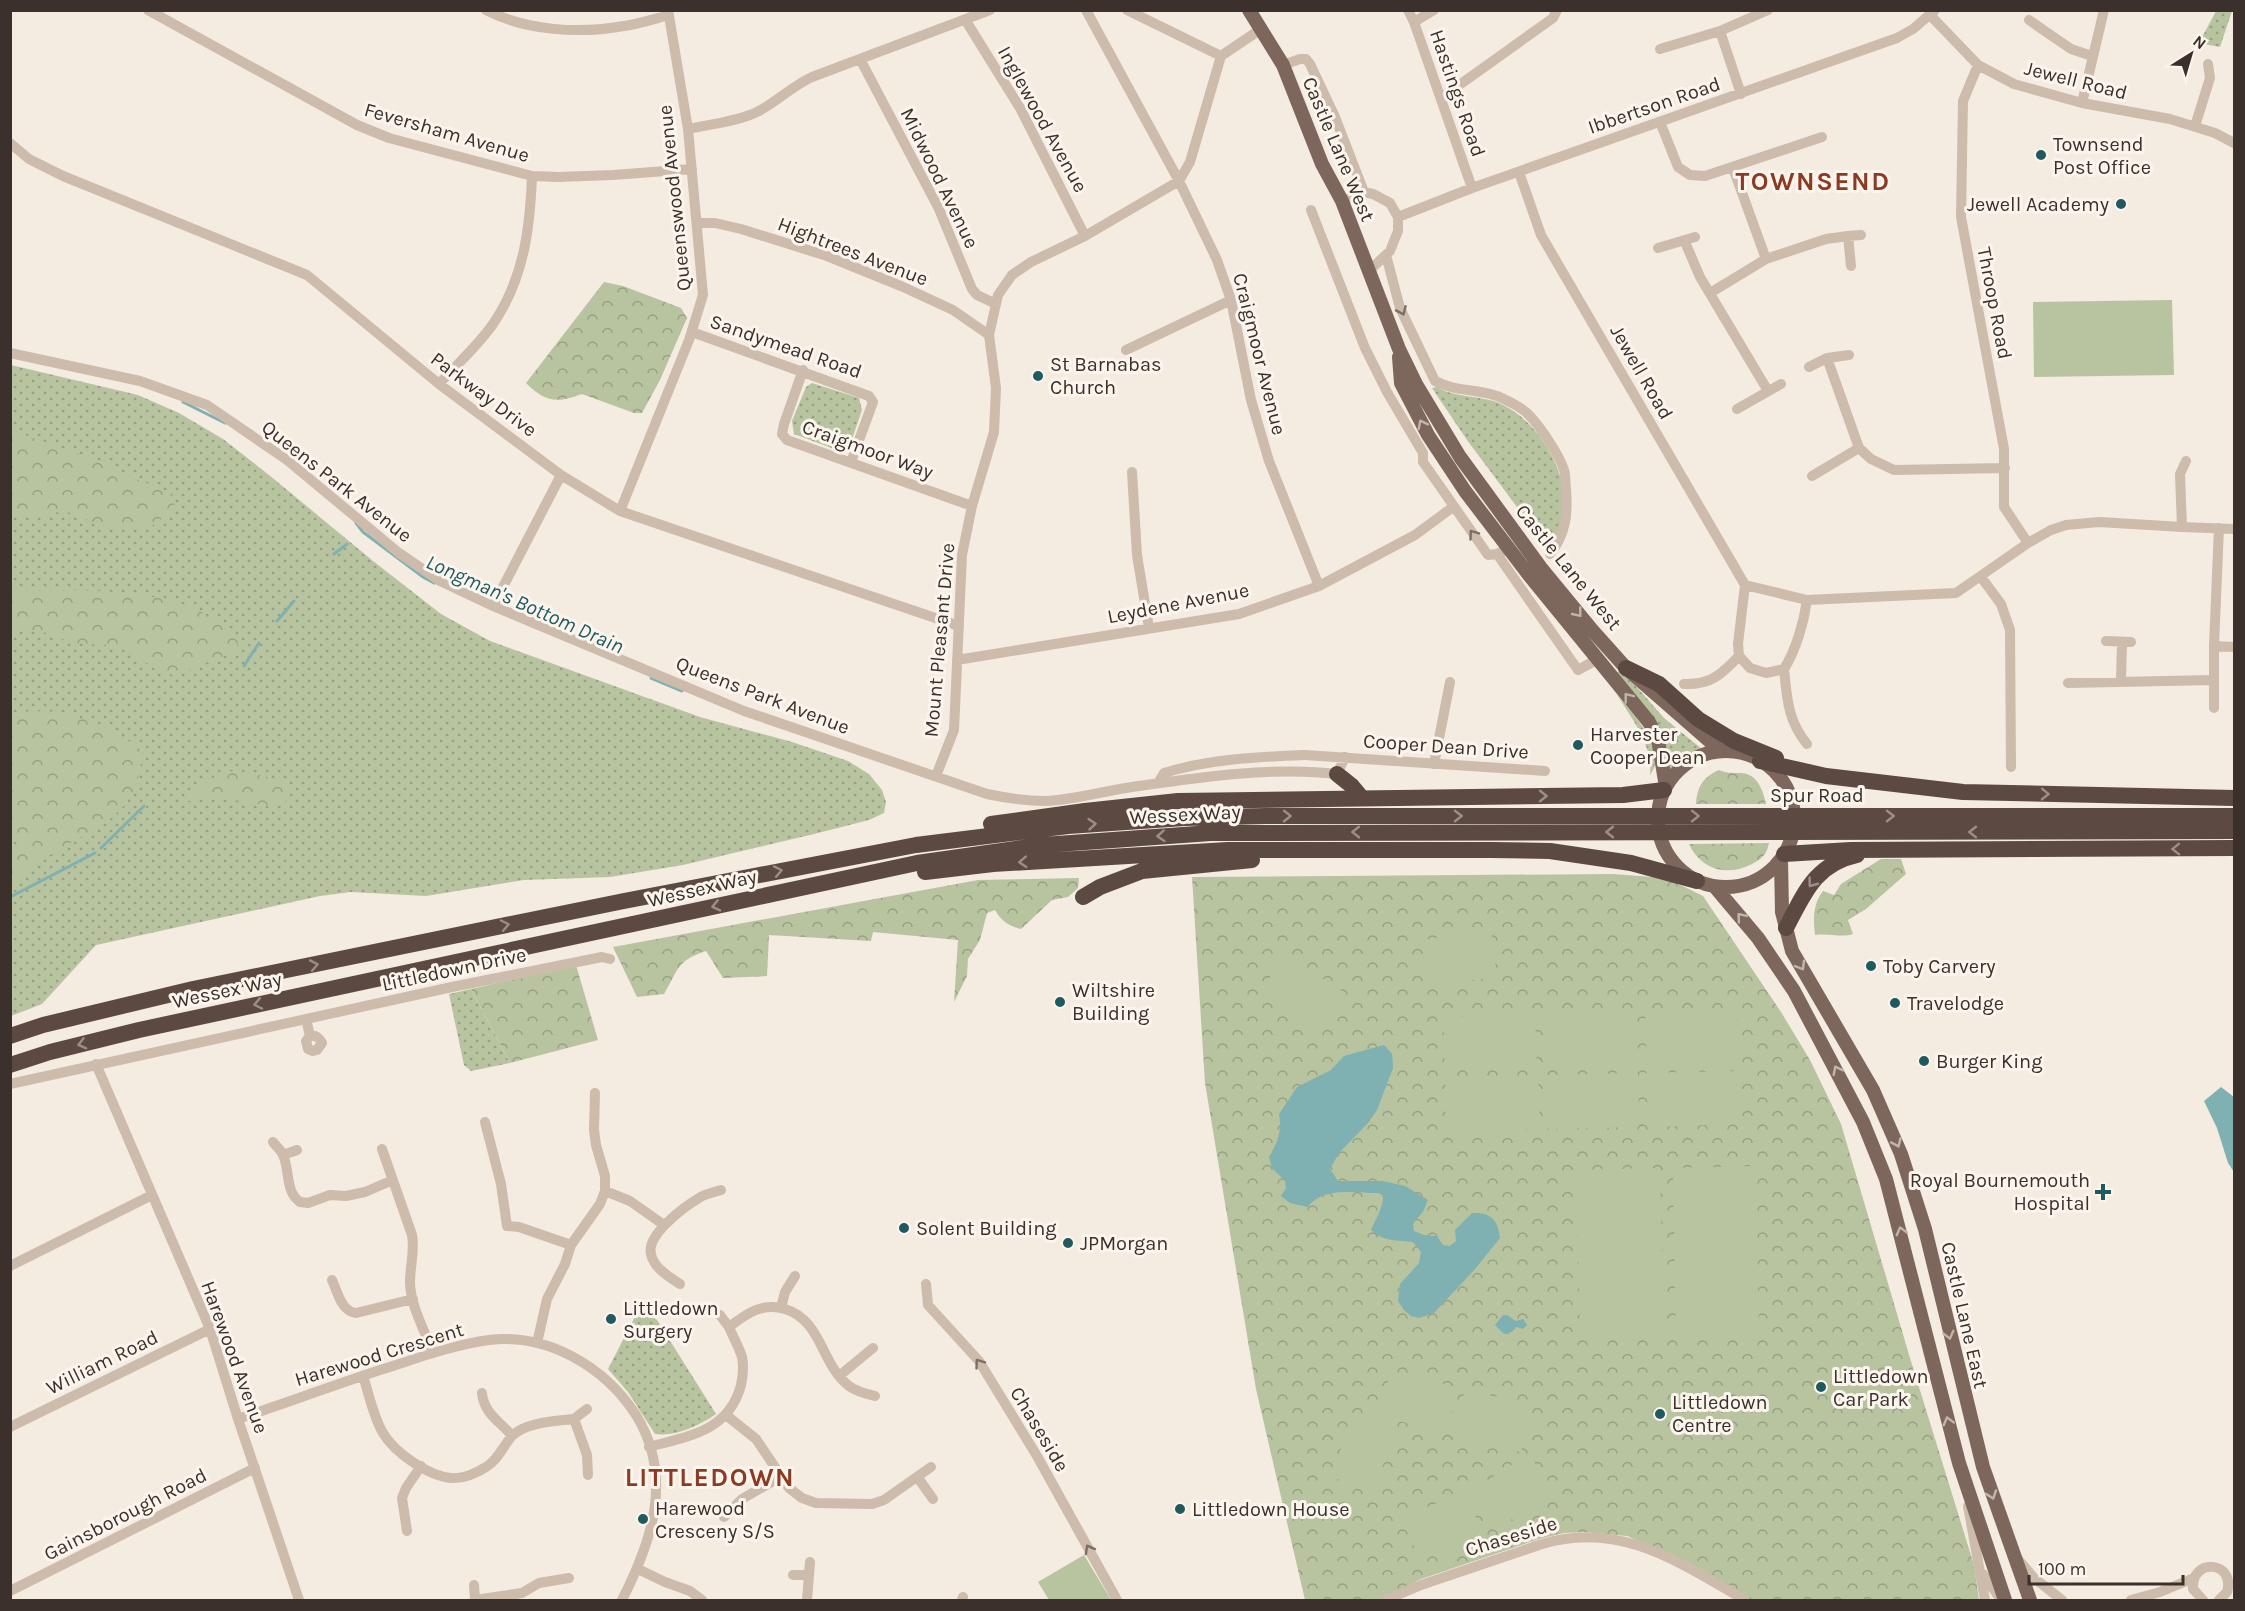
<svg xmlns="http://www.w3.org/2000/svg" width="2245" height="1611" font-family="Karla,sans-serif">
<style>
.grass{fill:url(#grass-dots)}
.forest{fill:url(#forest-crowns)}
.pitch{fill:#b8c4a0}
.water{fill:#7fb0b2}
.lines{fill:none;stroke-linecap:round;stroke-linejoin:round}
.stream{stroke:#7fb0b2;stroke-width:3}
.minor{stroke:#cdbbac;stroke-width:10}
.major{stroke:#7d675c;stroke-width:14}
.highway{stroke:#5c4a42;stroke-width:16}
.oneway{stroke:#7d6f65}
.oneway2{stroke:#c2b5ac}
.oneway3{stroke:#9c8e87}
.poi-dot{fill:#1f5a5e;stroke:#fbf5ee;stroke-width:2}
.labels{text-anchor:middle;stroke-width:6;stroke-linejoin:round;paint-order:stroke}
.street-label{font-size:20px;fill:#3b302b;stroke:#fbf5ee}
.poi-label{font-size:20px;fill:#3b302b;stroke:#fbf5ee;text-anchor:start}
.water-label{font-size:21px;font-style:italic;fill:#1f5a5e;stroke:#fbf5ee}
.district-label{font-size:26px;font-weight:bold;letter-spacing:1.5px;fill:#8c3b22;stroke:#fbf5ee}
</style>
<defs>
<pattern id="grass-dots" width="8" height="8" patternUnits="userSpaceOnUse" patternTransform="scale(1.5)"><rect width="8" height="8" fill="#b8c4a0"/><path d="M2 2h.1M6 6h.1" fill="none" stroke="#97a083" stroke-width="1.8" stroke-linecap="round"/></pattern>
<pattern id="forest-crowns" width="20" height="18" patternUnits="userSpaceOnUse" patternTransform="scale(1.5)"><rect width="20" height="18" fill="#b8c4a0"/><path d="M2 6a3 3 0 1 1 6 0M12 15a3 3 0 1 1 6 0" fill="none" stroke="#97a083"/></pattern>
</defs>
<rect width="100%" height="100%" fill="#f4ebe1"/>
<!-- grass -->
<path class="grass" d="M2216,11H2232L2220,47L2199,43Z
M11,365L138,395L179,413L223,439L269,475L373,561L441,614L490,641L700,717L792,742L848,761L869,774L882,790L886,802L884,813L869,820L814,834L683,865L610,877L524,880L426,896L351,892L320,896L96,945L42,1004L11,1016Z
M812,383L859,398L862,410L851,442L845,448L837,450L794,434L792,421L806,387Z
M1437,387C1455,398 1479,395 1499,403C1528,415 1553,449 1561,479C1564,494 1563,511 1560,525C1559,534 1553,542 1549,550L1467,440L1432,388Z
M1621,669L1664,718L1702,749L1681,760L1667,772L1668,751L1663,736L1617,673Z
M1616,693C1631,713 1670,749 1650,775C1653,744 1631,718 1616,693Z
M471,989L510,1063L471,1071L464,1065L449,994Z
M640,1307L657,1320L716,1414C701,1425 675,1437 655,1434L628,1392L608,1369Z"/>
<!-- forest -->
<path class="forest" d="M604,282L623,286L681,308L687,318L660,380L642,413H634L582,394C557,403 546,403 526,383Z
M11,430L103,462L136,479L169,492L175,502L173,510L152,526L121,529L100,527L84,518L64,511L40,516L11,518Z
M11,590C70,591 136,586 193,608C209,615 225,627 239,638L236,651L176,675L161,673L140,658L117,646L74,643L43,632L11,628Z
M46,711C78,715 118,729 142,751C140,815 98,826 52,854C37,863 24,874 11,885V851L19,843L11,840V715L16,712Z
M224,770C246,775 266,773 287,784L288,796L284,805C268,808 249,801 232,800C214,798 197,800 179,802Z
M1719,770C1727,773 1730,773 1739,773C1757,772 1763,790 1766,804H1696C1697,787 1703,777 1719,770Z
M1769,843C1767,854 1762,859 1752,864C1728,877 1701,870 1689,844Z
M1881,859H1901L1906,874L1866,909L1848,920L1853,934C1842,938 1829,933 1815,935C1813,920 1813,903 1823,891L1834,895L1841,884Z
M1613,874L1666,878L1703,896L1781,1012L1810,1060L1841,1124L1910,1358L1974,1565L1979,1600H1745L1683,1561L1627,1536L1584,1532L1564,1533L1539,1539L1421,1579L1381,1600H1305L1256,1389L1205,1083L1192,877Z
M1079,878L1078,888L1068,897L1052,900L1021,929C1009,926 1001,921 995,910L987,913L980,940L968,959L967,976L954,1002L958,940L873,932L871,941L769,935L767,976L723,978L706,951C676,961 679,969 664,994L637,997L613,947L978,880Z
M576,965L598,1040L510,1063L471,989Z"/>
<!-- pitch -->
<path class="pitch" d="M2172,300L2174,375L2034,377L2033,302Z
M1491,930L1497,977L1429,986L1422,940Z
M1284,955L1344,992L1320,1031L1260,994Z
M1737,1008L1739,1062L1647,1065L1645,1011Z
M1637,1011L1638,1065L1546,1068L1545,1013Z
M1535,1014L1537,1067L1445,1070L1443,1017Z
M1739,1071L1741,1124L1648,1127L1646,1073Z
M1638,1073L1639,1127L1548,1129L1546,1075Z
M1538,1075L1540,1129L1446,1131L1445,1077Z
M1756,1166L1759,1334L1676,1335L1673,1168Z
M1660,1168L1664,1335L1580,1338L1576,1170Z
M1391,1371L1458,1388L1447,1433L1379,1416Z
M1465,1389L1533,1406L1521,1452L1454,1435Z
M1356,1411L1398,1428L1372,1493L1330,1476Z
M1529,1454L1554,1494L1494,1530L1470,1491Z
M1466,1492L1483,1536L1420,1561L1402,1517Z
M1084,1555L1111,1600H1049L1038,1582Z"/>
<!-- water -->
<path class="water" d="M1384,1045L1392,1054L1393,1068L1377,1110L1368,1123L1339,1153L1330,1169L1338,1181H1383L1405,1186L1428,1200L1423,1212L1413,1223L1414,1231L1424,1235L1437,1236L1443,1245L1450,1246L1456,1241L1455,1230L1472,1213C1491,1212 1498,1220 1500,1238L1475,1269L1434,1313L1419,1318L1411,1316L1404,1310L1398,1301L1400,1284L1419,1263L1421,1252L1413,1242C1398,1240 1383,1242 1371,1230C1376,1218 1383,1209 1383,1196L1379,1193C1357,1193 1322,1186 1308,1207L1290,1203L1281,1196L1286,1188L1285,1181L1272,1168L1269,1157C1278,1142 1282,1131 1279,1114L1297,1087L1331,1070L1344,1056Z
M2221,1087L2234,1097V1172L2228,1163L2217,1128L2204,1101Z
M1503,1315H1507L1516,1321L1523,1319L1527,1325L1523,1329L1517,1327L1508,1334H1504L1495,1325Z"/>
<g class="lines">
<!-- stream -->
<path class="stream" d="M183,402L225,423
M356,523L363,532L423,577L434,583
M334,554L347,544
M277,621L294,601
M244,666L259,643
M651,678L682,691
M101,848L144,806
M10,897L95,853"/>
<!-- minor -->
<path class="minor" d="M148,10L357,125L389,138L532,176L558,177L613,175L692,169
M486,10C526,31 580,34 624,26C639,24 654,19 669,15
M1086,10L1179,181L1217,260L1231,300L1251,400L1269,461L1319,586
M1127,10L1221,56
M1408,10L1414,22L1472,188
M1930,15L1978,65L2014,84L2082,103L2170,119L2215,133L2234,143
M2029,20L2071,49L2092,56
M966,21L1020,108L1085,236
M1414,22L1434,10
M1720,31L1741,94
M1660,49L1720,31L1768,10
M860,59L939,209L972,289L977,295L994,303
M1283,65L1300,59H1306L1310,64L1335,117L1364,192
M1978,65L1963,101L1961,217L2004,449V507L2028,543
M1441,98L1553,18L1557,10
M2082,103L2104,10
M1660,122L1678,167L1690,175L1705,176L1822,137
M2195,126L2210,78L2208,64
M688,129C710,124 736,122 757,112C777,102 792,86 812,77L990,10
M10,143L29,159L63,176L307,275L439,384L561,475L620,511L959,626
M1733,168L1766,259
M1519,172L1541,235L1745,585L1807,600L1956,593L2028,543L2051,530L2066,525L2099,522L2182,527L2234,529
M1342,201L1364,192L1373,194L1390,203L1398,217V231L1390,251L1369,271
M1311,210L1365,348L1387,392L1423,453V462L1488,555L1497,554L1509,548
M1398,217L1472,188L1897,38L1913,29L1935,10
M697,223H715L741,229L827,256L901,286L953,310L989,335
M1685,242L1700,277L1768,391
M1658,248L1695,237
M1386,255L1400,308L1435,381
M1851,266L1848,236L1861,235
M1710,293L1766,259L1826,239L1848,236
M692,332L869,396L873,402L851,462
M1126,350L1231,300
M10,353L140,381L207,405L287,460L399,553L440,581L493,606L744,711L987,794C1006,798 1026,801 1046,801C1073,800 1104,791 1132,787C1195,778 1274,766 1337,774L1345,757
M1827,358L1859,448L1871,459L1894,470L2005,468
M1809,367L1827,358L1849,355
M803,370L784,424L782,434L787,440L972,506
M1435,381C1457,393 1484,388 1506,400C1514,404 1524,409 1529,415C1541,428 1559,454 1564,470C1566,476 1565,483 1566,489C1568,514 1566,534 1550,554
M439,384C457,364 481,343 495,321C524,277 530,228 532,176
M1737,409L1781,384
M1132,472L1137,555L1149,628
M1812,476L1859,448
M620,511L689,340L703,295L688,129L668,10
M2182,527L2180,474L2186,461
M1497,554L1578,670L1598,659
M1981,577L2001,604L2010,630L2011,767
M1745,585L1738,644L1739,656L1750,668L1766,673L1784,669C1796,650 1804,622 1807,600
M493,606L561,475
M2106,641L2131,642
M2214,646L2234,647
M957,660L1239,614L1319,586L1415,535L1453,507
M1784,669C1787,699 1788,721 1807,744
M2121,682L2122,642
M2068,683L2214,680
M1684,684C1711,685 1722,674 1739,656
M2214,708V646L2219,528
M1434,764L1450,682
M936,776L954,730L962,555L972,506L994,432L996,388L989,335L998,295L1012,275L1031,262L1085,236L1179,181L1190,162L1221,56L1261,29
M1158,783L1164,773C1209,759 1258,757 1305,755L1545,771
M306,1019L310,1036C316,1035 319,1037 322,1043L317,1050L313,1051L308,1049L306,1041L310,1036
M96,1064L210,1329L238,1419L299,1600
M10,1084L452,987L602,957L610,959
M485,1122L501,1184L507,1226L519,1227L571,1245
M273,1142C276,1146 281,1150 283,1155C290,1170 285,1192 300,1202L308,1203L330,1195L346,1196L365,1192L393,1180
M382,1149L412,1235C415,1251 410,1266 410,1282C410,1305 425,1331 433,1353
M283,1155L297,1150
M605,1191L630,1201L664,1225
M10,1266L152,1195
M332,1280C338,1293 341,1311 356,1313L413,1299
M680,1284C669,1277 653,1267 651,1254C646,1235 684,1207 699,1198C705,1194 714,1192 721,1190
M926,1284L928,1305L979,1361L1037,1456L1117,1600
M781,1308L785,1292L795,1276
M720,1315L729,1327
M537,1343L547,1299L565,1264L571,1245L600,1204L605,1191V1176L596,1145L594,1130L595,1093
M363,1376C369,1394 373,1416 383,1433C394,1452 428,1476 451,1478C463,1479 475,1474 486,1467C498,1460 503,1446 512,1436C525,1422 557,1421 574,1419L587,1455L588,1475
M839,1376L873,1348
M482,1393C484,1414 500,1421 512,1436
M726,1415L756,1439L789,1488L802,1498L816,1503L872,1504L884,1500L931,1467
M238,1419C285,1403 332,1386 380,1370C415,1359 452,1345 489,1340C548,1333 605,1367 636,1415C674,1477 652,1541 622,1600
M574,1419L587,1409
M10,1427L210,1329
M649,1447C689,1436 729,1431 741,1385C743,1376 744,1367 742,1357C739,1347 733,1337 729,1327C746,1314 762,1302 785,1309C822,1320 821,1365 849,1386C857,1392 867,1394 875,1396
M918,1478L933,1499
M1968,1506L1985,1600
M724,1517L742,1499L780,1477
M407,1531L402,1498L406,1488L421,1466
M2017,1558L2034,1578L2062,1600
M638,1569L665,1582L690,1591L702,1600
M1983,1574L2001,1600
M793,1575H809
M474,1585L475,1600
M10,1591L255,1468
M475,1600L522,1593L539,1583L569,1578
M807,1600L810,1562
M962,1600L963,1597
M1386,1600L1421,1585L1542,1544C1620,1520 1680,1563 1745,1600
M2131,1600L2160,1592L2194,1578
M2203,1600L2193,1589C2191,1557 2236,1561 2227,1592L2219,1600"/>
<!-- major -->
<path class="major" d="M1249,10L1283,65L1322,164L1342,201L1399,349L1416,384L1460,457L1541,568L1592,630L1626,668L1721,751
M1399,357L1401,383L1428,435L1465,491L1529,575L1649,722L1658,739L1666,787
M1658 819a68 68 0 1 1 136 0a68 68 0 1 1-136 0Z
M1781,860L1782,912L1792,951L1873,1090L1901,1154L1925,1229L1983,1467L2030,1600
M1715,887L1758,938L1794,991L1863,1122L1886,1179L1959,1463L2005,1600"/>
<!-- highway -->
<path class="highway" d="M1626,668L1659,684L1698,719L1734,741L1776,758
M1760,761L1826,776L1963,792L2234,798
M1337,774L1352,786L1362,798
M991,824L1085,811L1178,801L1623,795L1664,790
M1784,854L1851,850L2234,848
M925,872L993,864L1228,850H1491L1550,851L1631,863L1697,881
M1083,897L1100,887L1142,871L1252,860
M1786,928C1804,894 1815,864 1857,855
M10,1036L43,1025L193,989L624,901L916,845L1068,826L1184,818L1266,816H2234
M10,1065L50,1052L139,1030L917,863L1043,845L1211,833L2234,831"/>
</g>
<!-- one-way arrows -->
<defs><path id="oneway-chevron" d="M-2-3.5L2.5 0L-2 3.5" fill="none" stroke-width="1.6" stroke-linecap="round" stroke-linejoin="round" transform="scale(1.5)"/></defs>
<g class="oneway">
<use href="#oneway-chevron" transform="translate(1402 311) rotate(66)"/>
<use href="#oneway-chevron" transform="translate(1473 534) rotate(-126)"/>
<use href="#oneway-chevron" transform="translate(979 1363) rotate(-126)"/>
<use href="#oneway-chevron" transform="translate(1089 1549) rotate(-119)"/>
</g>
<g class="oneway2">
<use href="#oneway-chevron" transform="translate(1422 424) rotate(-117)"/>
<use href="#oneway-chevron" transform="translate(1578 613) rotate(51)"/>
<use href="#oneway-chevron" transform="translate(1628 697) rotate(-128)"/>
<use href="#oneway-chevron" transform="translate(1741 917) rotate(-130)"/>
<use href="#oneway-chevron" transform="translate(1801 966) rotate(60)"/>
<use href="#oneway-chevron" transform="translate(1837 1070) rotate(-117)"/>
<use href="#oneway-chevron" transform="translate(1897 1143) rotate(66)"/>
<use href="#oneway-chevron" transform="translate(1901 1231) rotate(-105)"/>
<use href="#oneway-chevron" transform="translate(1949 1335) rotate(76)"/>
<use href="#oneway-chevron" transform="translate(1948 1421) rotate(-105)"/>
<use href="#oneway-chevron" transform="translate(1992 1495) rotate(71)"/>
</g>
<g class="oneway3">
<use href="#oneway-chevron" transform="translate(2045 794) rotate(1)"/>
<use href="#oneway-chevron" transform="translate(1543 796)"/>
<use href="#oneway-chevron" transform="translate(1287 816)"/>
<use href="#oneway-chevron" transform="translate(1458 816)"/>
<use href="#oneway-chevron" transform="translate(1695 816)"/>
<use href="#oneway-chevron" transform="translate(1890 816)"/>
<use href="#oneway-chevron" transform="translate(1092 824) rotate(-5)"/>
<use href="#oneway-chevron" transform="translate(1356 832) rotate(180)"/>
<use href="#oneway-chevron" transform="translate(1610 832) rotate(180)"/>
<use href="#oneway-chevron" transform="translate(1973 832) rotate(180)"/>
<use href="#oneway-chevron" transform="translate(1161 836) rotate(176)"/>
<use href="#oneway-chevron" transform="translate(2176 849) rotate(179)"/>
<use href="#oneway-chevron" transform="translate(1023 862) rotate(177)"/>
<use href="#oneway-chevron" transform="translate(778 871) rotate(-11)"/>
<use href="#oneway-chevron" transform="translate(1812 883) rotate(127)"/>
<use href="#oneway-chevron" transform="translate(716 906) rotate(167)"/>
<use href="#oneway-chevron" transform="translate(505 925) rotate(-12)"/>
<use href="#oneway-chevron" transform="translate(314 965) rotate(-11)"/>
<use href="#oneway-chevron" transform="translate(258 1004) rotate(168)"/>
<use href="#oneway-chevron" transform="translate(82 1044) rotate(165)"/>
</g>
<!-- markers -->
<g class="poi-dot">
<circle cx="2041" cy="155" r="6"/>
<circle cx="2121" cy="204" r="6"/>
<circle cx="1038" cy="376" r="6"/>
<circle cx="1578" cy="745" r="6"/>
<circle cx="1871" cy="966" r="6"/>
<circle cx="1060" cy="1002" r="6"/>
<circle cx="1895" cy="1003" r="6"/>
<circle cx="1924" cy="1061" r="6"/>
<path d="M2100 1183h6v6h6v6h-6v6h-6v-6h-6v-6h6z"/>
<circle cx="904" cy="1228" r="6"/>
<circle cx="1068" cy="1243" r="6"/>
<circle cx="611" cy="1319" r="6"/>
<circle cx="1821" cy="1387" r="6"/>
<circle cx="1660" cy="1414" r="6"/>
<circle cx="1180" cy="1509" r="6"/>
<circle cx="643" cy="1519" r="6"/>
</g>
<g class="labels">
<!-- street labels -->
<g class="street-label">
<text transform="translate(2076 80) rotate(14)" y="7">Jewell Road</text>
<text transform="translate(1458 93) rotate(71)" y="7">Hastings Road</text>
<text transform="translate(1654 105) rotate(-19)" y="7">Ibbertson Road</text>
<text transform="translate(1043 119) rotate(61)" y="7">Inglewood Avenue</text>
<text transform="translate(447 132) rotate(16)" y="7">Feversham Avenue</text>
<text transform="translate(1339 149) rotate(67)" y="7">Castle Lane West</text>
<text transform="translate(940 178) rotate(64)" y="7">Midwood Avenue</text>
<text transform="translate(674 198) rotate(-96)" y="7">Queenswood Avenue</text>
<text transform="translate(853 251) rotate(21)" y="7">Hightrees Avenue</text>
<text transform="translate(1995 303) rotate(79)" y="7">Throop Road</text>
<text transform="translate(786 346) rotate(19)" y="7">Sandymead Road</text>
<text transform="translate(1260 354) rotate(76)" y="7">Craigmoor Avenue</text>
<text transform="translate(1642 372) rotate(60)" y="7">Jewell Road</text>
<text transform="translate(484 394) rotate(37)" y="7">Parkway Drive</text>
<text transform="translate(868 449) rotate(20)" y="7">Craigmoor Way</text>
<text transform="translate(337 481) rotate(38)" y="7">Queens Park Avenue</text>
<text transform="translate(1569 567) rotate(51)" y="7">Castle Lane West</text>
<text transform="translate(1178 603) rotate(-11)" y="7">Leydene Avenue</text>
<text transform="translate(939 640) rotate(-85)" y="7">Mount Pleasant Drive</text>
<text transform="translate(763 695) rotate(21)" y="7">Queens Park Avenue</text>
<text transform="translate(1446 746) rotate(4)" y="7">Cooper Dean Drive</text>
<text x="1817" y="802">Spur Road</text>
<text transform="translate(1185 814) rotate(-3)" y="7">Wessex Way</text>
<text transform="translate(702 888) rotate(-13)" y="7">Wessex Way</text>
<text transform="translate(454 969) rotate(-12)" y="7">Littledown Drive</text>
<text transform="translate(227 990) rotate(-12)" y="7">Wessex Way</text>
<text transform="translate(1965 1315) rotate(77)" y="7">Castle Lane East</text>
<text transform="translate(379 1354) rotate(-17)" y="7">Harewood Crescent</text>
<text transform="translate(235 1357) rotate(70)" y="7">Harewood Avenue</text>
<text transform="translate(102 1362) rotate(-26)" y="7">William Road</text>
<text transform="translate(1040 1429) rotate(59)" y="7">Chaseside</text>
<text transform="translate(125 1514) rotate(-27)" y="7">Gainsborough Road</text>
<text transform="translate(1511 1536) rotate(-17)" y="7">Chaseside</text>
</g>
<!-- poi labels -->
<g class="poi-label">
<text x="2053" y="151">Townsend<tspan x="2053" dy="23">Post Office</tspan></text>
<text x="2109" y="211" text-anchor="end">Jewell Academy</text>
<text x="1050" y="371">St Barnabas<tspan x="1050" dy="23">Church</tspan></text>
<text x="1590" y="741">Harvester<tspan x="1590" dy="23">Cooper Dean</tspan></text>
<text x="1883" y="973">Toby Carvery</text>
<text x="1072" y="997">Wiltshire<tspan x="1072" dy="23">Building</tspan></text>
<text x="1907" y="1010">Travelodge</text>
<text x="1936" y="1068">Burger King</text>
<text x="2090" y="1187" text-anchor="end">Royal Bournemouth<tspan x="2090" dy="23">Hospital</tspan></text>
<text x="916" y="1235">Solent Building</text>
<text x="1080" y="1250">JPMorgan</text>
<text x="623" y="1315">Littledown<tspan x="623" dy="23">Surgery</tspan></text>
<text x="1833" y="1383">Littledown<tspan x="1833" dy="23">Car Park</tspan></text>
<text x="1672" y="1409">Littledown<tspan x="1672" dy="23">Centre</tspan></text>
<text x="655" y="1515">Harewood<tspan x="655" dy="23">Cresceny S/S</tspan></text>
<text x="1192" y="1516">Littledown House</text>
</g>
<!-- water labels -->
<g class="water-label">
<text transform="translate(525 604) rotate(24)" y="7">Longman's Bottom Drain</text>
</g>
<!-- district labels -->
<g class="district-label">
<text x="1813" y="190">TOWNSEND</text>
<text x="710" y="1486">LITTLEDOWN</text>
</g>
</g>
<!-- border -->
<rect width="2245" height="1611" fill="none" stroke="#3b302b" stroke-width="24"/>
<!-- north arrow -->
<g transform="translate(2191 54) rotate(37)" stroke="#fbf5ee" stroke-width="4.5" paint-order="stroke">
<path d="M0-4.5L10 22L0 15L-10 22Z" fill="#3b302b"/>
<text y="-9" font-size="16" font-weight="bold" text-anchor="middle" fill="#3b302b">N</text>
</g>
<!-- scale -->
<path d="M2029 1575v9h154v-9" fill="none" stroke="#3b302b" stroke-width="3"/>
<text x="2038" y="1575" font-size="18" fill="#3b302b" stroke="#fbf5ee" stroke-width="4.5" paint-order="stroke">100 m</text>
</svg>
